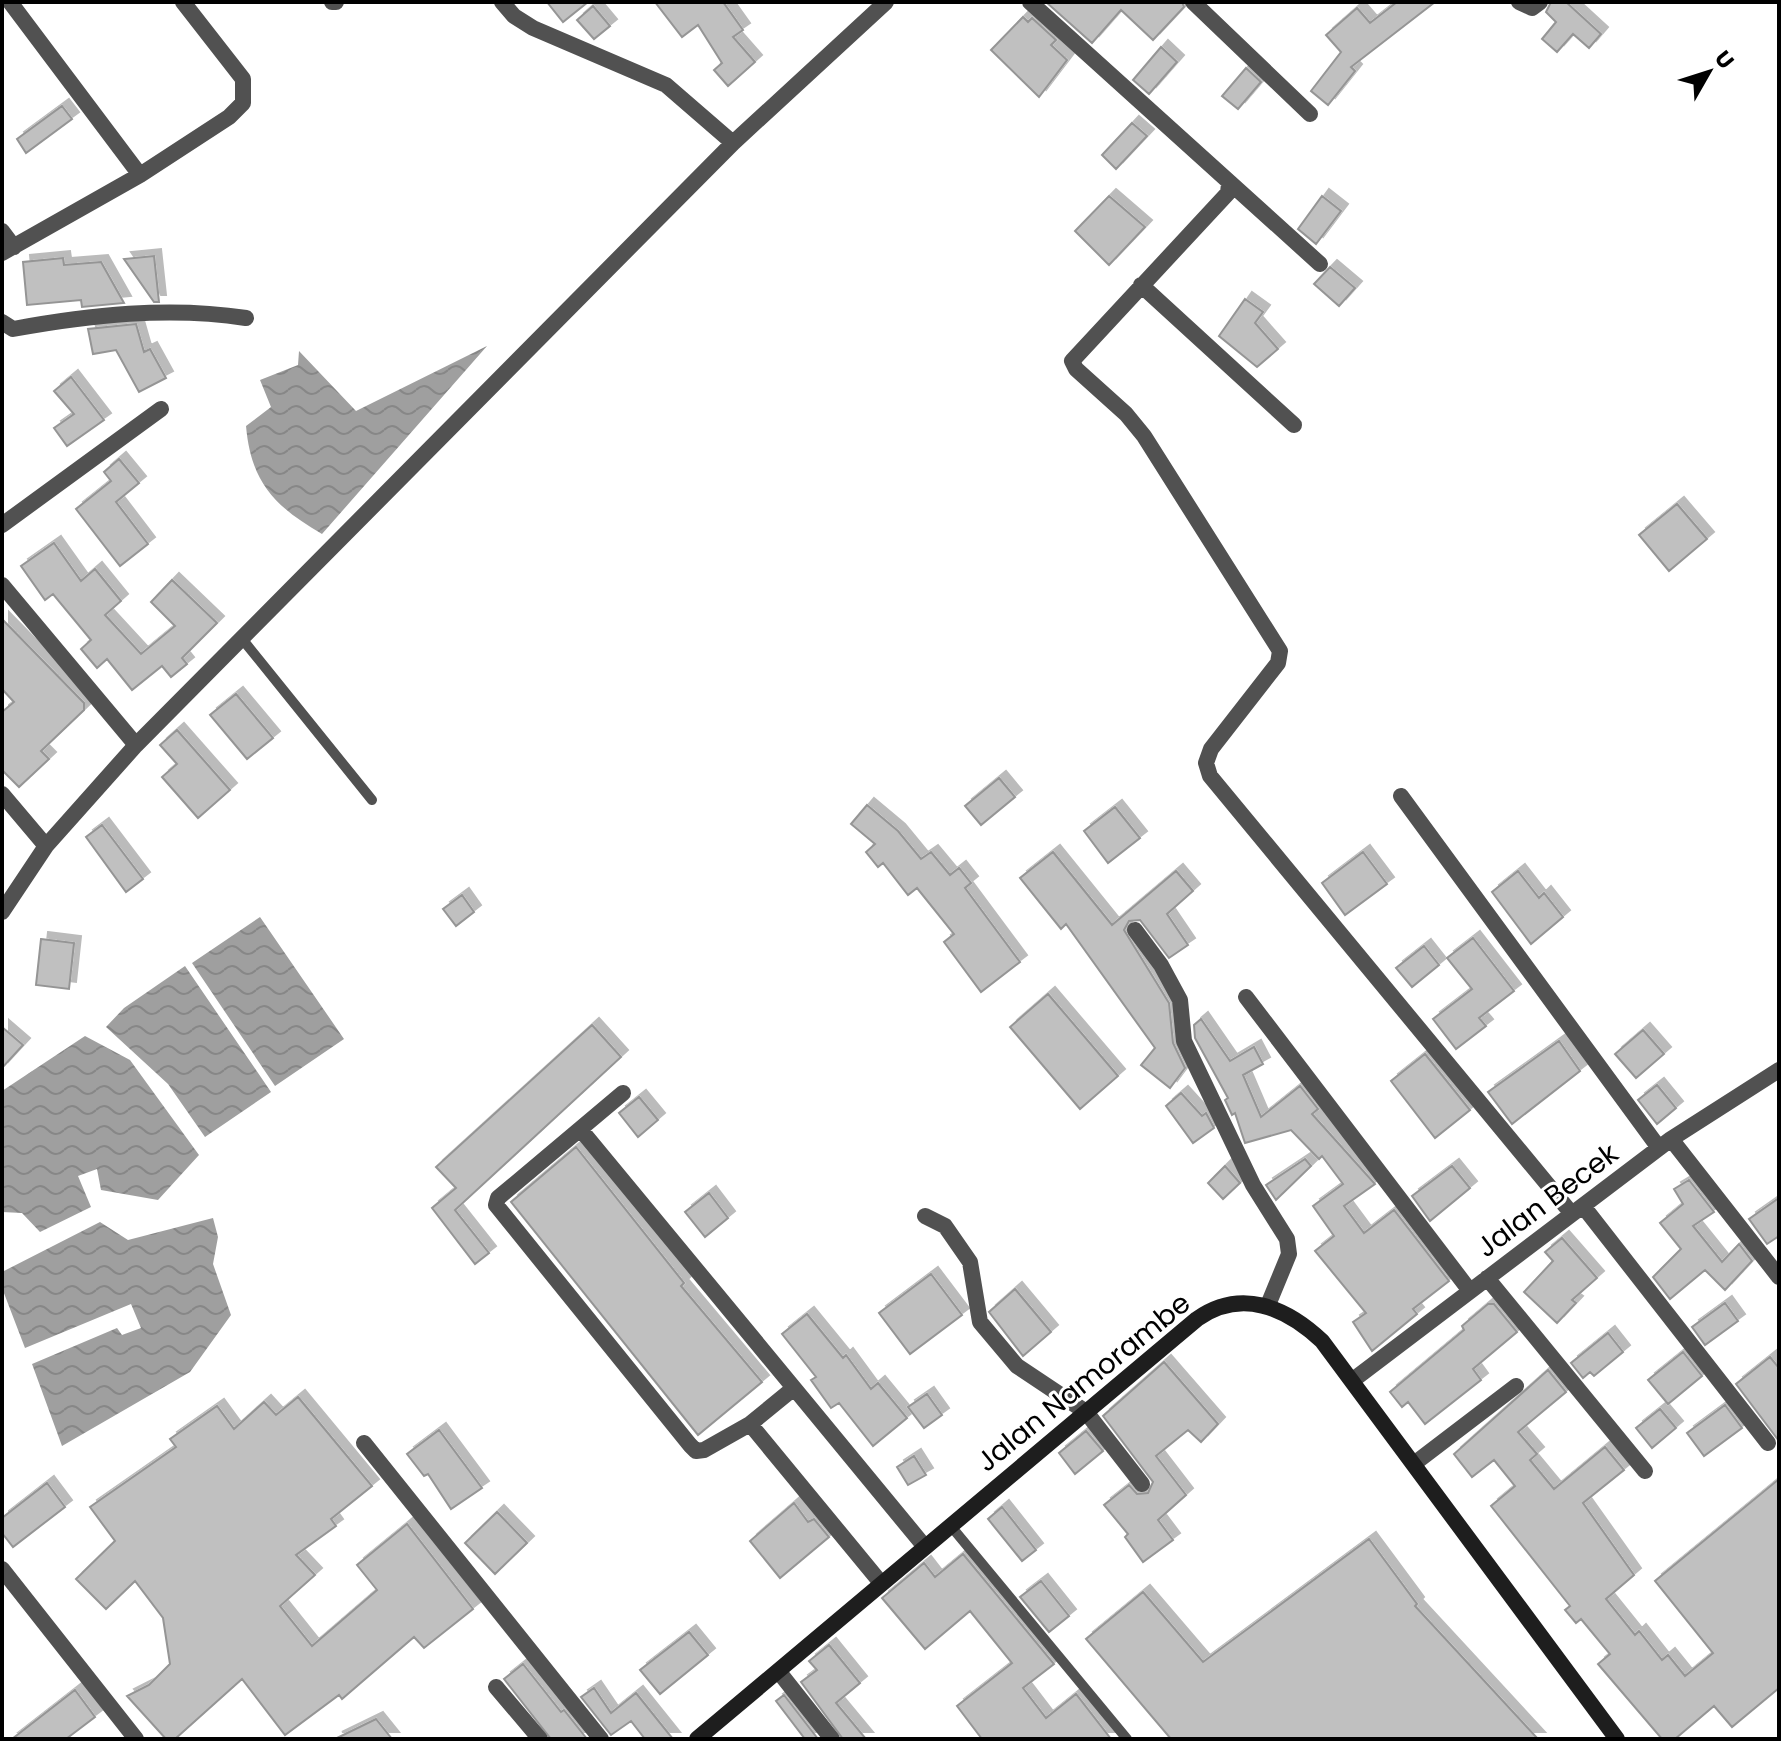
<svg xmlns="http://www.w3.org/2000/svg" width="1781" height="1741" font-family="Poppins,sans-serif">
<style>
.water{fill:url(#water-waves)}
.building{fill:#c0c0c0;stroke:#959595;stroke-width:2;filter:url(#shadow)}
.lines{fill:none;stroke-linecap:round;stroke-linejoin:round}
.service{stroke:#515151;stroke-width:10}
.minor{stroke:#515151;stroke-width:16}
.secondary{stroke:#1e1e1e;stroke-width:16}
.labels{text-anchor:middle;stroke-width:6;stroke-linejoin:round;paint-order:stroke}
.street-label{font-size:28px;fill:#000;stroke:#fff}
</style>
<defs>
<pattern id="water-waves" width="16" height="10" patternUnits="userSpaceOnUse" patternTransform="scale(2)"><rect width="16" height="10" fill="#9f9f9f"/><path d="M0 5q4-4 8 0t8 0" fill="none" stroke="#878787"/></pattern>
<filter id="shadow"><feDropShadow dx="7" dy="-7" stdDeviation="0" flood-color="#0004"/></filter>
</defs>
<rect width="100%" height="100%" fill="#fff"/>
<!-- water -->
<path class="water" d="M487,346L322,534C274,506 251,482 246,426L271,407L260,380L298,365L299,351L356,411Z
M260,917L344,1039L275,1086L192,963Z
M185,966L271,1092L205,1137L168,1084L106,1027L124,1008Z
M85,1036L130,1060L199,1155L158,1200L101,1190L97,1169L78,1176L91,1207L40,1232L22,1213L2,1212V1091Z
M213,1218L218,1237L213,1264L231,1315L190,1372L62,1446L32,1364L117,1328L122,1335L141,1328L131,1304L25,1348L2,1288V1272L100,1222L128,1240Z"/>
<!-- building -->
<path class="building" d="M547,2H588L563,22Z
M655,2H723L743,30L733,37L755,62L728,86L714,70L722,63L698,25L682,37Z
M1046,2H1182L1184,7L1153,40L1121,10L1092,43Z
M1397,2H1435L1351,67L1355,71L1328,105L1311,91L1341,52L1326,35L1357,8L1370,23Z
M1551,2H1566L1601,34L1589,48L1573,34L1557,52L1542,39L1556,22L1546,12Z
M593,6L610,26L594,39L577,20Z
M1023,17L1028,22L1032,18L1056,40L1051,45L1067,60L1039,97L991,50Z
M1161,47L1177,62L1149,94L1133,80Z
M1246,68L1261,82L1238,109L1222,96Z
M62,106L72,119L26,153L17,139Z
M1132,123L1147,136L1116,169L1102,155Z
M1109,196L1145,227L1109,265L1075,231Z
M1322,196L1341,211L1316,244L1298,229Z
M154,256L159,302H154L124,259Z
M63,258L64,265L101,262L124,303L82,307L81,300L27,305L23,262Z
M1330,267L1355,288L1339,306L1314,284Z
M1245,299L1263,312L1255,323L1278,349L1257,367L1219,336Z
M136,324L144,352L150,349L166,378L139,392L116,350L93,354L88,329Z
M71,377L104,420L67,446L54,428L74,414L54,391Z
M119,459L139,483L116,502L148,544L120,566L76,509L111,481L104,472Z
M1677,504L1707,539L1669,571L1639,535Z
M54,543L81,581L95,569L121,601L105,615L141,654L175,626L151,602L172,580L217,623L182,658L187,664L171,677L162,666L132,690L107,659L97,668L81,649L91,640L53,594L45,600L21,566Z
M2,619L84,703V710L41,751L49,759L19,787L2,770V712L14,702L2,689Z
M236,694L273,738L247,759L210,715Z
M177,730L230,790L198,818L162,777L177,764L160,745Z
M999,778L1015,797L981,825L965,806Z
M867,805L898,831L921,859L931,852L950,875L959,868L971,883L965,888L1020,962L981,992L944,942L954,934L917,888L908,895L883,863L878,867L866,852L875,844L851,824Z
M1115,807L1140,838L1108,863L1084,831Z
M102,825L143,879L126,892L86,837Z
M1053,852L1112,925L1176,871L1193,891L1167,914L1188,945L1169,958L1140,920L1129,921L1124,930L1169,1003L1173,1043L1185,1068L1170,1088L1141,1065L1155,1048L1066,924L1061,929L1020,878Z
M1363,852L1387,884L1345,915L1322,883Z
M1518,871L1539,898L1544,893L1563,917L1531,944L1492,892Z
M462,895L474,912L456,926L443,909Z
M1473,938L1514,991L1479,1018L1486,1026L1456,1049L1433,1019L1472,989L1447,958Z
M41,939L74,943L69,989L36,985Z
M1424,946L1439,965L1412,987L1396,968Z
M1048,994L1118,1076L1080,1109L1010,1027Z
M1201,1019L1230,1061L1254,1047L1263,1064L1243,1075L1261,1117L1300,1086L1318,1109L1312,1114L1375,1184L1344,1206L1364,1233L1394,1210L1449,1281L1413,1309L1417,1314L1372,1351L1353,1322L1366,1313L1315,1251L1334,1236L1313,1206L1343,1184L1322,1156L1319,1159L1291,1130L1245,1143L1235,1113L1232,1115L1225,1100L1228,1098L1195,1038L1194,1025Z
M592,1025L621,1057L455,1210L489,1253L475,1264L432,1208L456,1188L436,1167Z
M2,1027L23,1045L2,1068Z
M1643,1030L1664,1054L1636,1078L1615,1054Z
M1559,1041L1580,1071L1512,1124L1488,1092Z
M1425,1054L1470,1110L1435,1138L1391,1081Z
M1657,1085L1676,1108L1657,1124L1638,1100Z
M1181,1093L1202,1116L1206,1113L1214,1128L1193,1143L1166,1106Z
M639,1097L658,1120L638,1137L619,1113Z
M576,1147L684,1283L681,1286L762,1382L698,1435L511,1202Z
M1305,1159L1311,1166L1276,1200L1266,1185Z
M1225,1166L1240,1183L1223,1199L1208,1183Z
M1452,1166L1470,1188L1430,1221L1412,1196Z
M1689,1180L1714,1212L1693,1226L1722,1262L1739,1244L1752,1261L1725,1290L1705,1270L1670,1299L1653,1277L1681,1249L1660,1223L1683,1204L1674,1189Z
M709,1193L728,1218L705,1237L685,1212Z
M1779,1198V1236L1767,1244L1749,1219Z
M1562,1238L1597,1278L1572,1300L1576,1303L1557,1323L1524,1292L1553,1261L1545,1252Z
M931,1274L962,1315L910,1354L879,1313Z
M1015,1289L1051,1332L1023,1356L989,1312Z
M1725,1303L1738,1321L1705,1345L1692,1327Z
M1488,1304H1494L1517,1332L1473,1369L1481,1380L1425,1424L1408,1402L1402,1407L1390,1392L1464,1330L1462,1326Z
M807,1314L843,1358L846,1355L871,1389L878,1383L907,1418L873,1446L839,1403L831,1408L811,1380L816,1377L782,1334Z
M1608,1333L1623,1352L1594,1376L1590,1372L1583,1378L1571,1363Z
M1683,1352L1702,1376L1668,1404L1648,1380Z
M1770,1357L1779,1368V1441L1736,1384Z
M1164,1362L1218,1424L1201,1442L1188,1430L1156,1456L1186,1495L1158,1520L1173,1540L1143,1562L1125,1537L1128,1534L1104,1505L1129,1485L1137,1494L1148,1493L1153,1482L1103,1416Z
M1548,1370L1566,1392L1518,1432L1537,1454L1530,1460L1554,1489L1605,1447L1624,1470L1583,1503L1634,1575L1606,1599L1635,1635L1639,1631L1662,1660L1668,1655L1685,1676L1713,1653L1655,1581L1779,1479V1688L1732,1727L1714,1706L1675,1739H1662L1598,1664L1610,1654L1581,1619L1576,1623L1565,1610L1570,1606L1491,1506L1515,1486L1494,1460L1472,1477L1454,1454Z
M927,1394L942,1415L924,1428L908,1407Z
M298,1397L372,1486L331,1519L336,1526L296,1555L315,1575L280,1606L312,1646L377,1590L357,1565L407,1524L473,1609L424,1648L414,1637L342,1699L339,1695L285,1735L242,1679L175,1739H166L127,1696L149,1685L170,1664L163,1618L135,1581L106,1609L76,1579L115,1541L90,1507L176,1447L170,1439L217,1406L234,1429L264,1402L276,1415Z
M1725,1405L1742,1428L1704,1456L1687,1433Z
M1660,1409L1676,1428L1652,1448L1636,1428Z
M439,1430L482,1488L451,1509L428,1474L424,1476L407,1454Z
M1086,1431L1103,1451L1075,1474L1059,1453Z
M914,1456L926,1475L908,1485L897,1467Z
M47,1483L65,1507L13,1547L2,1533V1518Z
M794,1503L808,1522L814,1519L829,1537L780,1578L750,1541Z
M1002,1507L1036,1550L1022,1561L988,1519Z
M497,1512L527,1543L495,1574L465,1543Z
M1369,1539L1417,1604L1415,1606L1538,1739H1171L1086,1639L1143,1592L1203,1662Z
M963,1554L1054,1664L1023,1688L1046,1718L1076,1694L1111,1739H982L957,1706L1012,1663L970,1611L925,1649L882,1598L924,1563L935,1577Z
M1041,1581L1069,1616L1049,1632L1020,1597Z
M689,1632L708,1655L660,1694L640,1670Z
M829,1645L860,1683L836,1703L866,1739H843L801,1682L817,1670L809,1661Z
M523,1664L561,1712L564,1710L587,1739H551L504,1679Z
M594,1688L611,1713L636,1693L673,1739H645L631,1721L611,1735L581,1697Z
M75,1690L95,1717L66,1739H12Z
M784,1695L818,1739H805L776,1701Z
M376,1719L392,1739H335Z"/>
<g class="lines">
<!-- service -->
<path class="service" d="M243,640L372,800
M950,1525L1127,1739"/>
<!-- minor -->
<path class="minor" d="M10,2L140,175
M332,2H336
M502,2L514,16L533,28L666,85L733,143
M1030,2L1320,264
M1193,2L1310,114
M1519,2L1532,8L1540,2
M1229,184L1228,193L1072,361L1076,369L1126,414L1144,436L1280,651L1278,663L1211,749L1206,763L1210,776L1572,1214
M2,231L14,247
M2,253L140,175L229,117L243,103V79L183,2
M1141,285L1294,425
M2,322L13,329C89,315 169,306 246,318
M2,525L161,409
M2,585L136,745
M2,794L46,846
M1401,796L1659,1148
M2,912L46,846L136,745L733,143L886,2
M1135,930L1161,965L1180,1000L1184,1041L1253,1185L1287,1239L1289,1254L1268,1305
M1246,997L1470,1291
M581,1130L794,1388L750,1424L704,1450L696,1451L690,1445L496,1205L498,1198L623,1093
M1671,1139L1779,1277
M1583,1206L1768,1443
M925,1216L945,1226L970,1262L980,1322L1017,1366L1086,1412L1142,1484
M1487,1278L1645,1471
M1353,1380L1671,1139L1779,1070
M794,1388L925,1547
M750,1424L881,1583
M364,1443L601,1739
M1415,1463L1516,1386
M2,1569L136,1739
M779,1672L832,1739
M496,1687L540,1739"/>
<!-- secondary -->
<path class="secondary" d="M697,1739L1197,1319C1241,1288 1286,1307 1322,1341L1617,1739"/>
</g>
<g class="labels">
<!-- street labels -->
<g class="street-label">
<text transform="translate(1547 1200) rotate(-37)" y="10">Jalan Becek</text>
<text transform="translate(1083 1382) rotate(-39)" y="10">Jalan Namorambe</text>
</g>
</g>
<!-- border -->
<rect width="1781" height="1741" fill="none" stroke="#000000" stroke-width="8"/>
<!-- north arrow -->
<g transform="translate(1709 72) rotate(51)" stroke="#ffffff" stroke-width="6" paint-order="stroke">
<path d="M0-6L14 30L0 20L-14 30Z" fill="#000000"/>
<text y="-12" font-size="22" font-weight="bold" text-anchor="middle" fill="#000000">U</text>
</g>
</svg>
